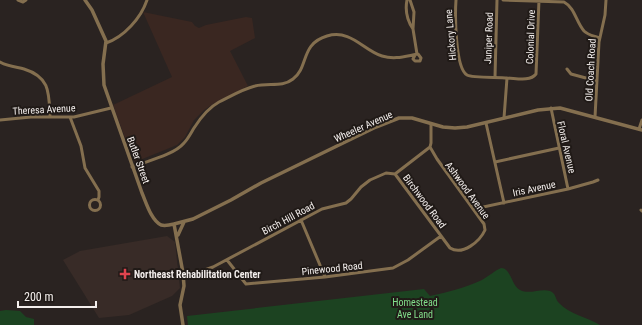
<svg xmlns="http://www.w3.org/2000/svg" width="642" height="325" font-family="'Roboto Condensed',sans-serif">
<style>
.built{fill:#382b27}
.education{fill:#3a2721}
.green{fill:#1c4321}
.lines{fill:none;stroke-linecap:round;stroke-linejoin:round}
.minor{stroke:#846f4f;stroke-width:3}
.tertiary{stroke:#846f4f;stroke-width:3.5}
.health-dot{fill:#e0444e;stroke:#201a17;stroke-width:1.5}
.labels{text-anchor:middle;stroke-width:4;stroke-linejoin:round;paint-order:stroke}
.street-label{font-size:10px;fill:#f3eeec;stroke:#201a17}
.poi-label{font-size:10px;font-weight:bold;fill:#f3eeec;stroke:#201a17;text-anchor:start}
.park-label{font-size:10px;fill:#82df8b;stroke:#201a17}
</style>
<rect width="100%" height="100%" fill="#2a2321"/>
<!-- built -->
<path class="built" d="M167,236L175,242L180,288L172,296L129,315L99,318L63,260L80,251Z"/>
<!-- education -->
<path class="education" d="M143,12L192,22L195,26L199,28L206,25L246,17L252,18L255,38L230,51L248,86L213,104L204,110L194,120L185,137L177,145L135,162L133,160L113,105L172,77Z"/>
<!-- green -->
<path class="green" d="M501,268C511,268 511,285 520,290C530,295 540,288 550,291C556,293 555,299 559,303C569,314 587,317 600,325H188L187,316L424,289L430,296C448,292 465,288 482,280C489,276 494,271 501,268Z
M6,310L20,311L26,317L34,319V325H0V311Z"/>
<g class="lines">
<!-- minor -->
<path class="minor" d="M18,0L23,2L26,0
M407,0C405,10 407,20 413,29
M410,0L414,12L413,29L417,54
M456,0C455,14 455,68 467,75C472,78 499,77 507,78
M503,0L564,2C575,8 576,22 584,31C588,35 594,36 599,38
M106,43C124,37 141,18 147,0
M0,62C7,66 16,67 24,69C50,77 49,93 50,116
M567,69L571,74L597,81
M495,77L497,0
M551,108L568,189
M70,117L81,146L85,168L99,191V197L98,200
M595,117L599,42L605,15L606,0
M504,118L507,78C515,78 530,82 536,74L539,0
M0,120L31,117H74L111,108
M486,123L504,203
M639,129L642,120
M495,162L559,148
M132,167C147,161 174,155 184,143C188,139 191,133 194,128C201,117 208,108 219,102C231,96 243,89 255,86C268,82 282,88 293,79C309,67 300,44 327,36C351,29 363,50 382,56C395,60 406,56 418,54L421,58L420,61H415L413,59L415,55
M395,174L450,248C463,256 480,241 485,230L484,224L437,159L430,147
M395,174L430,147L431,143V124
M89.5 205a5.5 5.5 0 1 1 11 0a5.5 5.5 0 1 1-11 0Z
M474,209L568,189L593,182L598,180
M641,210L642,211
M301,220L325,277
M227,260L246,284L325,277L393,268L408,260L441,236
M183,273L202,271L213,267L322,209L346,203L351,199L361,187L370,180L386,173L395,174"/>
<!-- tertiary -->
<path class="tertiary" d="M85,0L92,10L106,41L103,64L104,85L142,193C146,202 151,220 161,225C165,226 170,225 174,224L183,273L184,286L180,305L183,325
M174,224L193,219L231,200L261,183L376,127L399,118H412L443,127L455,128L467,127L538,110L560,108L642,130
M178,235L184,222"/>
</g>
<!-- markers -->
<path class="health-dot" d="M123 268h4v4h4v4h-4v4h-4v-4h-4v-4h4z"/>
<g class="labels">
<!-- street labels -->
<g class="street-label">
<text transform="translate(450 35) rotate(-95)" y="4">Hickory Lane</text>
<text transform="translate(530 37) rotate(-88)" y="4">Colonial Drive</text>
<text transform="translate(488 38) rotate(-88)" y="4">Juniper Road</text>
<text transform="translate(590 70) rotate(-87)" y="4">Old Coach Road</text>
<text transform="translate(44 109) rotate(-3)" y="4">Theresa Avenue</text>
<text transform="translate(363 126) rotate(-24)" y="4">Wheeler Avenue</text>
<text transform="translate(567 147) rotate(77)" y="4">Floral Avenue</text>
<text transform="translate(139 160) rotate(70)" y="4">Butler Street</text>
<text transform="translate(534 188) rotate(-12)" y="4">Iris Avenue</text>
<text transform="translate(468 190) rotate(54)" y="4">Ashwood Avenue</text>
<text transform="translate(425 201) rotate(53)" y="4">Birchwood Road</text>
<text transform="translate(288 218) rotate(-28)" y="4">Birch Hill Road</text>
<text transform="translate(332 268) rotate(-6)" y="4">Pinewood Road</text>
</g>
<!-- poi labels -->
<g class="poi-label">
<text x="134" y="278">Northeast Rehabilitation Center</text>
</g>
<!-- park labels -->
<g class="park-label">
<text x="415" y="306">Homestead<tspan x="415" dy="12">Ave Land</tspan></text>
</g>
</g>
<!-- scale -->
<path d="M18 301v6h78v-6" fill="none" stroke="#f3eeec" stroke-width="2"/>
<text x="24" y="301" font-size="12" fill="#f3eeec" stroke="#201a17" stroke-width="3" paint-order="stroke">200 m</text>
</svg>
